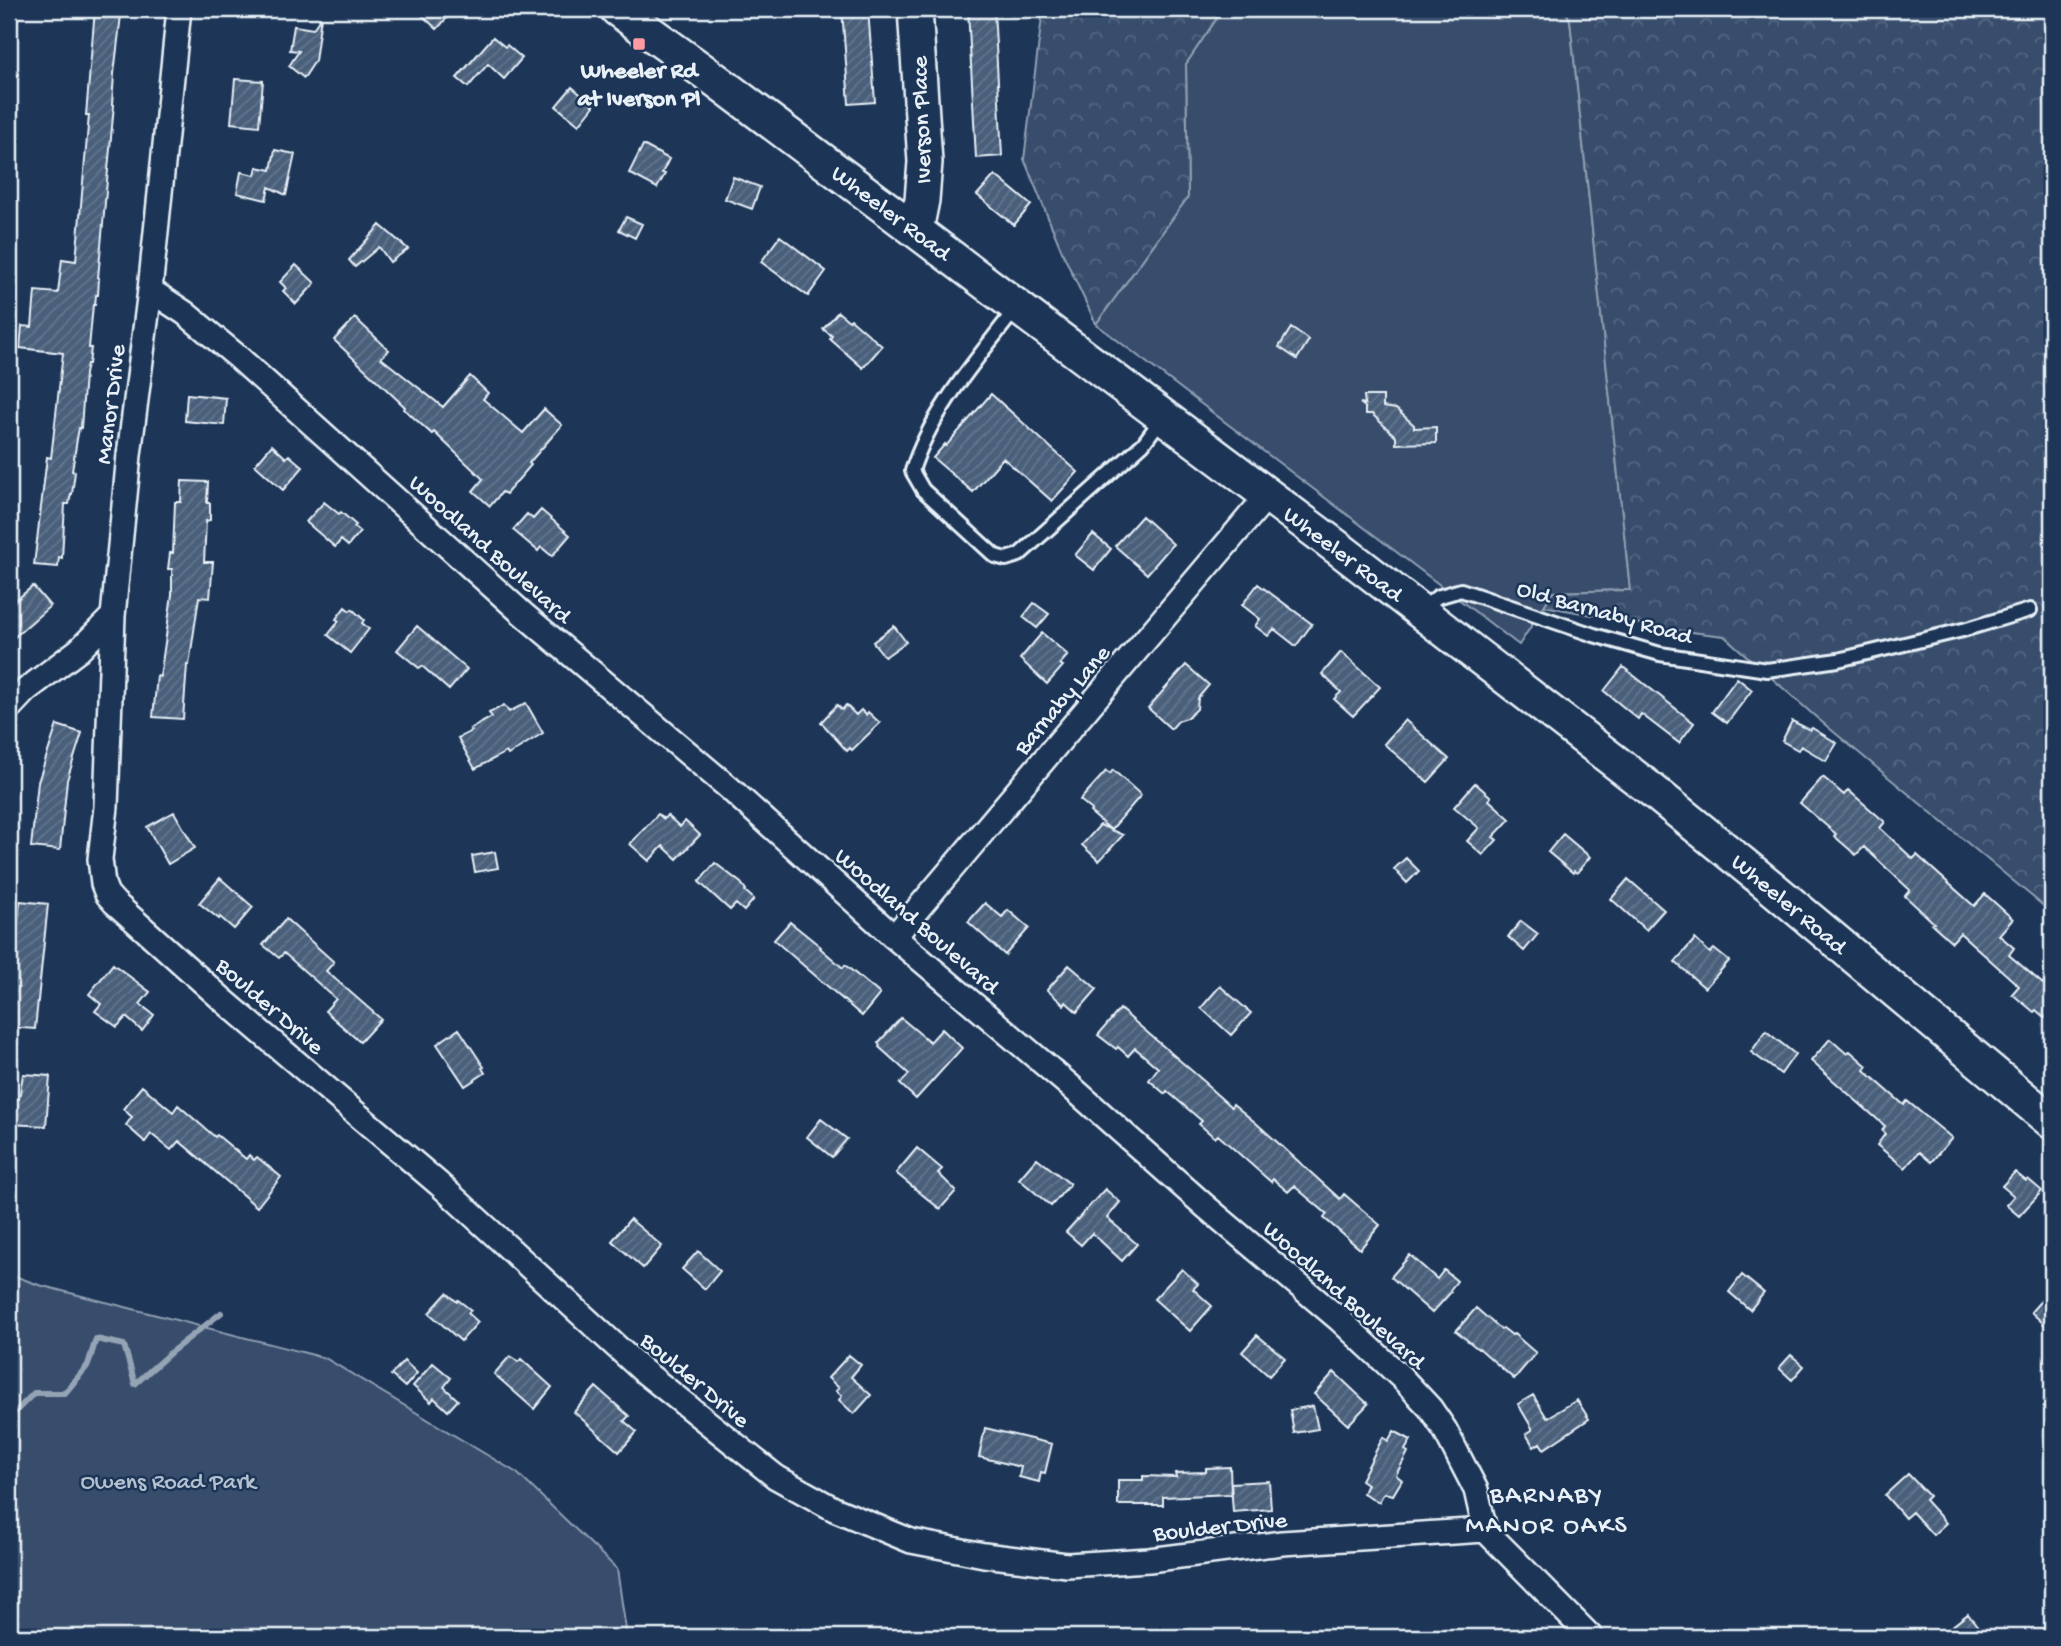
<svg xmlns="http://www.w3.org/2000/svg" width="2061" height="1646" font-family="'Gochi Hand',sans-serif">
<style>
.green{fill:#374d6c;stroke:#909fb2;stroke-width:2}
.forest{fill:url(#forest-crowns);stroke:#909fb2;stroke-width:2}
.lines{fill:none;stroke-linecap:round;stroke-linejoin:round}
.stream{stroke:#95a4b5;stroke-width:6}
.building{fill:url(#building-hatch);stroke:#e8f1f8;stroke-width:2}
.service-casing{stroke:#e8f1f8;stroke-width:18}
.minor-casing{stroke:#e8f1f8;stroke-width:28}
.secondary-casing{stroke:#e8f1f8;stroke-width:38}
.service{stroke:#1d3557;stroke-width:12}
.minor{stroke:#1d3557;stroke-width:23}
.secondary{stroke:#1d3557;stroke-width:33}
.poi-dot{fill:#ff9aa2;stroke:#1d3557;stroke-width:2.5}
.labels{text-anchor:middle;stroke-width:5;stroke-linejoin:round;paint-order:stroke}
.poi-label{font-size:24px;font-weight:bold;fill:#e8f1f8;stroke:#1d3557}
.street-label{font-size:24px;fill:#e8f1f8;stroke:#1d3557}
.park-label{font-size:24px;fill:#b3c0ce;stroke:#1d3557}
.neighbourhood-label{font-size:26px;letter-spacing:2px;fill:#e8f1f8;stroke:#1d3557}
</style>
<defs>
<pattern id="forest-crowns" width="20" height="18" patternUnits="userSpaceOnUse" patternTransform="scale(1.75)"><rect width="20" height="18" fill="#374d6c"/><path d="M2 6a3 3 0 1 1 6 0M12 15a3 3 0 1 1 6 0" fill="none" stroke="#546782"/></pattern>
<pattern id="building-hatch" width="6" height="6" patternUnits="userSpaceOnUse" patternTransform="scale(1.75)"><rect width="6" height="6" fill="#495e7a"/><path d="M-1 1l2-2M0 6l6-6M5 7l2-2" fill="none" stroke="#63768e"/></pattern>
</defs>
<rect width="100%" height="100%" fill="#1d3557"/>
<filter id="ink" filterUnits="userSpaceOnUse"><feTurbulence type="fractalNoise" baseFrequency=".0143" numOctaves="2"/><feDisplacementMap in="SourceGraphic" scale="14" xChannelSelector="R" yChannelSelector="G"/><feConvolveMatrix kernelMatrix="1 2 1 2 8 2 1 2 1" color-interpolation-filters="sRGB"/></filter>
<g filter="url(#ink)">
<!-- green -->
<path class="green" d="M1223,9H1565L1570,20L1630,590L1553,592L1519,645L1096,324L1188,197L1186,64Z
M9,1274L39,1285L325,1358L517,1473L617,1569L627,1637H9Z"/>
<!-- forest -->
<path class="forest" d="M1043,9H1223L1186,64L1188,197L1096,324L1063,254L1024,159Z
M1565,9H2052V913L1817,718L1724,636L1667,629L1544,606L1553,592L1630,590L1570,20Z"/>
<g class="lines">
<!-- stream -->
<path class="stream" d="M9,1418L34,1393H65L88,1365L96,1339L124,1345L135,1384L171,1352L221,1313
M9,1419V1464"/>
</g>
<!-- building -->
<path class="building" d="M95,9H119V15H121L114,74L112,105H114L98,278H99L98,295H96L95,305H93L89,348H91L89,364H87L85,374L81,428H79L77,439L72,471L75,472L72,494H71L69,504H65L62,558L59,557L58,567L34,565L47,457L51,458L63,353L20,348L22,326L32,327L35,291L58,293L62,259L76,261L89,115H86Z
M415,9H455L437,29Z
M842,9H868L875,102L849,104Z
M968,9H994L1002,156L976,158Z
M321,17L315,61L304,78L289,66L299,51L290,50L294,26L313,29Z
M493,37L505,47L507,45L522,58L504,79L488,64L468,87L457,78Z
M235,79L263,81L259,126L231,123Z
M572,87L594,106L579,125L556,106Z
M643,145L669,159L662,173L665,174L657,188L629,173Z
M275,150L295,154L286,195L269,187L266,200L237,193L241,172L255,175L257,167L271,170Z
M995,175L1031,205L1014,225L977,195Z
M733,177L760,187L752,209L725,199Z
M626,217L642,224L635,238L619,230Z
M380,225L408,249L390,262L379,247L355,267L349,260Z
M780,236L826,271L808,296L761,262Z
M296,265L315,283L296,304L283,291L286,288L280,282Z
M838,312L849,321L851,319L882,346L863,368L830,339L832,336L823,329Z
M355,318L389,350L381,358L443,407L470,376L488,393L483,399L523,433L544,409L562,425L529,463L531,465L506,494L502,492L490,506L473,491L483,479L434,432L432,434L404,409L405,407L334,340Z
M1291,328L1309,340L1297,359L1279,347Z
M187,394L226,398L224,425L185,421Z
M991,394L1078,472L1052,501L1003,458L973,492L933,458L945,444L946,446Z
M1364,396H1383V407L1396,409L1414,425V428L1436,427V443L1396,444V437L1372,414H1365V407L1360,403L1365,404Z
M272,445L286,458L289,455L303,467L283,490L255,465Z
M182,481L208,482L207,503H210V520L206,521L204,562H213L210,598L199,597L189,665H187L183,719L153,717L157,676L160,677L172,595V569H168L170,553H173L175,502H181Z
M324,502L339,514L341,512L356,525L354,527L360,532L348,546L341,540L335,547L306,522Z
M541,510L570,535L552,556L541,547L538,551L513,530L527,514L533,519Z
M1142,516L1173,544L1147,574L1115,546Z
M1093,534L1111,549L1094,570L1075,555Z
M1258,584L1312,624L1296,646L1274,629L1268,636L1255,626L1260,619L1242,605Z
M33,586L50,606L9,642V606Z
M1034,603L1049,614L1037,628L1023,617Z
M345,607L350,611L352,609L364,620L362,623L369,629L350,653L328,635L339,621L336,619Z
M417,626L467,669L449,690L422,666L419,668L397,650Z
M894,626L906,642L885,657L873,642Z
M1042,633L1068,655L1060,664L1063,666L1047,684L1020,659Z
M1341,652L1380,687L1353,716L1334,699L1341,692L1322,674Z
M1186,665L1209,685L1198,698L1197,709L1187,718L1178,721L1171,729L1148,708Z
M1623,667L1694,723L1679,743L1641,714L1638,719L1604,691Z
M1737,678L1752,690L1727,723L1712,712Z
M526,703L543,733L508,755L506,752L475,769L458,738L472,731L470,729L492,717L489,713L504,705L509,712Z
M837,705L842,710L846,705L856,715L861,710L866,715L868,712L880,723L852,750L850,748L847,751L821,722Z
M1405,720L1449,759L1428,782L1384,744Z
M1792,721L1810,730L1812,728L1837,743L1826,761L1801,746L1798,750L1782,741Z
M57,725L82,733L67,780L60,850L31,847L38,782Z
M1113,770L1141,795L1111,830L1090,812L1092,810L1080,800L1106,771L1110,774Z
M1823,777L1844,795L1848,790L1885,822L1880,828L1913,859L1917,855L1974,906L1985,894L2013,919L1999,935L2014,948L2009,955L2043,984L2052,973V1009L2045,1018L2036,1010L2034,1012L2012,994L2019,986L1960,933L1952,942L1932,924L1934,923L1905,896L1910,890L1864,847L1856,855L1834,836L1836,834L1800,803Z
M1475,783L1491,797L1489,800L1510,819L1493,837L1497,840L1483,855L1467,841L1479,828L1454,807Z
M174,812L195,848L168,864L147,827Z
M658,814L664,819L667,815L680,827L685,821L700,835L677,859L663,846L649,861L630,844Z
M1100,825L1123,835L1099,861L1082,845Z
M1563,834L1590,857L1577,873L1574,871L1573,873L1548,852Z
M495,852L498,868L475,872L472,856Z
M1406,858L1419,871L1407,883L1394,869Z
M715,863L741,883L746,890L745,891L754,899L744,911L736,904L730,910L699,882Z
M220,878L253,907L234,929L220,917L219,919L199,903Z
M1628,879L1664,910L1646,930L1611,899Z
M20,901L48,904L35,1029L9,1027Z
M985,903L1002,917L1008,910L1029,928L1005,955L968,922Z
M286,919L334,962L326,971L381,1019L360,1042L325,1011L336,999L284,953L279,958L263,945Z
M1521,921L1538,934L1524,951L1508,937Z
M790,922L821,947L820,948L843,968L845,965L880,994L862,1016L774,940Z
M1695,939L1710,953L1714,949L1729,961L1705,988L1675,962Z
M113,964L150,992L140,1004L154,1015L142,1031L126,1017L117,1027L95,1011L101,1004L89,994Z
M1069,965L1097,989L1077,1012L1066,1002L1064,1005L1047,990Z
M1220,986L1251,1013L1231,1035L1201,1008Z
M1120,1009L1206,1083L1205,1084L1231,1107L1233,1104L1256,1123L1340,1199L1344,1194L1380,1225L1360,1249L1324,1218L1327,1214L1294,1186L1288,1192L1273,1179L1271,1182L1218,1135L1215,1138L1199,1124L1202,1121L1167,1091L1165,1094L1149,1080L1158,1068L1135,1048L1128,1056L1118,1047L1116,1049L1098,1035Z
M901,1018L930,1042L942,1029L962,1048L916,1099L900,1084L909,1074L879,1047L880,1045L878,1043Z
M459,1029L484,1067L482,1068L485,1073L465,1086L437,1044Z
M1766,1031L1795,1054L1781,1074L1751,1052Z
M1830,1039L1847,1054L1850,1051L1867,1066L1864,1070L1904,1105L1907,1101L1952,1138L1931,1162L1919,1152L1905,1168L1877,1145L1885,1134L1882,1131L1885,1126L1811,1061Z
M23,1074L50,1076L46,1126L10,1124L12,1099H19Z
M142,1086L173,1112L178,1105L215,1137L217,1135L246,1159L249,1155L254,1160L257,1157L281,1177L257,1207L179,1141L171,1150L151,1134L145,1142L126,1125L132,1117L123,1109Z
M821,1119L847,1139L832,1157L807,1137Z
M917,1148L942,1169L938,1173L956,1191L940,1209L896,1173Z
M1037,1158L1070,1184L1051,1206L1019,1179Z
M2015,1172L2026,1181L2028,1179L2042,1191L2019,1216L2006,1205L2014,1196L2002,1186Z
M1105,1189L1120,1202L1107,1218L1137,1244L1122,1261L1092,1233L1081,1245L1066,1232Z
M630,1219L662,1246L643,1268L612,1241Z
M698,1251L720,1271L705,1289L682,1269Z
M1410,1255L1437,1279L1444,1270L1457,1281L1450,1290L1451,1292L1432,1313L1391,1277Z
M1182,1269L1198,1284L1193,1289L1212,1306L1190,1331L1154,1299Z
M1742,1275L1764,1293L1750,1310L1729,1292Z
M2052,1288V1315L2044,1324L2031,1312Z
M447,1293L457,1302L458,1300L471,1310L468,1313L478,1322L461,1341L429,1313Z
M1476,1308L1501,1330L1503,1328L1512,1335L1514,1334L1536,1353L1514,1379L1479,1348L1478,1349L1456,1331Z
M1257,1335L1285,1358L1269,1376L1242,1352Z
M849,1355L861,1365L851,1377L871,1395L854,1414L839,1400L842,1396L836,1391L839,1388L828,1378Z
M1791,1355L1804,1366L1792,1380L1779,1368Z
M510,1356L518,1362L521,1359L552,1387L534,1409L494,1374Z
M404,1361L417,1373L405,1387L391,1375Z
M433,1363L451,1378L444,1387L458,1400L448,1411L434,1398L431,1402L413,1386Z
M1334,1372L1368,1404L1348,1425L1314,1394Z
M596,1387L629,1416L624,1421L637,1432L619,1452L574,1412Z
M1533,1395L1547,1418L1577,1400L1589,1419L1544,1449L1540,1443L1534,1447L1526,1434L1532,1430V1428L1518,1404Z
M1313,1406L1318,1429L1294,1433L1290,1410Z
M985,1428L1052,1444L1045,1473L1041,1472L1039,1482L1019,1477L1021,1467L979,1457Z
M1394,1431L1411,1440L1405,1450L1408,1452L1396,1475L1402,1480L1393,1495L1384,1493L1379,1502L1363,1493L1367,1484L1361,1480L1383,1437L1388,1441Z
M1230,1467L1231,1494L1163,1497V1505H1118V1480H1143V1476L1176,1477L1175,1473L1206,1472V1468Z
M1908,1474L1929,1496L1925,1500L1946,1523L1933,1535L1912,1512L1905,1518L1885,1495Z
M1269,1481L1271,1509L1233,1512L1231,1483Z
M1968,1614L1986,1637H1938Z"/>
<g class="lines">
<defs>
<path id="service" d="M1017,307C979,357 931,410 912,471L923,490L995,556L1006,559L1019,555L1143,444L1163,417
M1422,610L1437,597L1461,590L1594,635L1660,654L1767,670L1838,660L1967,629L2030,610"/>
<path id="minor" d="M179,9L150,290L129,455L113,616L106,807L100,859L103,884L107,894L115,903L223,1000L439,1184L642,1370L776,1477L834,1509L911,1541L984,1555L1067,1565L1149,1560L1282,1543L1485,1530
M150,290L185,313L238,357L523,614L728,787L894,937L1069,1085L1205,1206L1340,1320L1402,1378L1430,1408L1445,1430L1476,1490L1485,1530L1591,1637
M9,708L26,690L79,650L113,616
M894,937L1267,496"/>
<path id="secondary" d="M617,9L717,81L1342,551L1653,791L1770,886L2052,1122
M915,9L925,162L922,200L916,230"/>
</defs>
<!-- service casing -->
<use href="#service" class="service-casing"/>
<!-- minor casing -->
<use href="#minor" class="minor-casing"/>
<!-- secondary casing -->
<use href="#secondary" class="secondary-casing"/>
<!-- service -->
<use href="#service" class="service"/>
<!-- minor -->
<use href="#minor" class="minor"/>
<!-- secondary -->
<use href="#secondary" class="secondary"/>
</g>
</g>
<!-- markers -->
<rect class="poi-dot" x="632" y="37" width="14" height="14" rx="3.5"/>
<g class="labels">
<!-- poi labels -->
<g class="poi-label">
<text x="639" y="77">Wheeler Rd<tspan x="639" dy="28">at Iverson Pl</tspan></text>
</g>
<!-- street labels -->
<g class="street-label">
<text transform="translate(920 120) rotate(-92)" y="8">Iverson Place</text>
<text transform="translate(892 212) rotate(37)" y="8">Wheeler Road</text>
<text transform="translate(109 404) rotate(-83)" y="8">Manor Drive</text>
<text transform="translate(491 548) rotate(42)" y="8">Woodland Boulevard</text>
<text transform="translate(1344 553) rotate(37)" y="8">Wheeler Road</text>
<text transform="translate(1605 611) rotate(16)" y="8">Old Barnaby Road</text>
<text transform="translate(1061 699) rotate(-50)" y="8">Barnaby Lane</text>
<text transform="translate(1790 903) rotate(40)" y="8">Wheeler Road</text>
<text transform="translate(918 920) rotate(41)" y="8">Woodland Boulevard</text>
<text transform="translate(271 1005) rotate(41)" y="8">Boulder Drive</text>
<text transform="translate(1345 1294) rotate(42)" y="8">Woodland Boulevard</text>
<text transform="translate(696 1379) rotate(40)" y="8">Boulder Drive</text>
<text transform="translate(1220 1525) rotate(-6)" y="8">Boulder Drive</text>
</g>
<!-- park labels -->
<g class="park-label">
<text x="168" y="1488">Owens Road Park</text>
</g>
<!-- neighbourhood labels -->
<g class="neighbourhood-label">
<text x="1547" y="1502">BARNABY<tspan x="1547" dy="30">MANOR OAKS</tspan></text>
</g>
</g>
<!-- margin -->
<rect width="2061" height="1646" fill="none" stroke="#1d3557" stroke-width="35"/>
<rect x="18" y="18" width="2026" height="1611" fill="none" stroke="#e8f1f8" stroke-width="2.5" filter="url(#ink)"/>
</svg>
